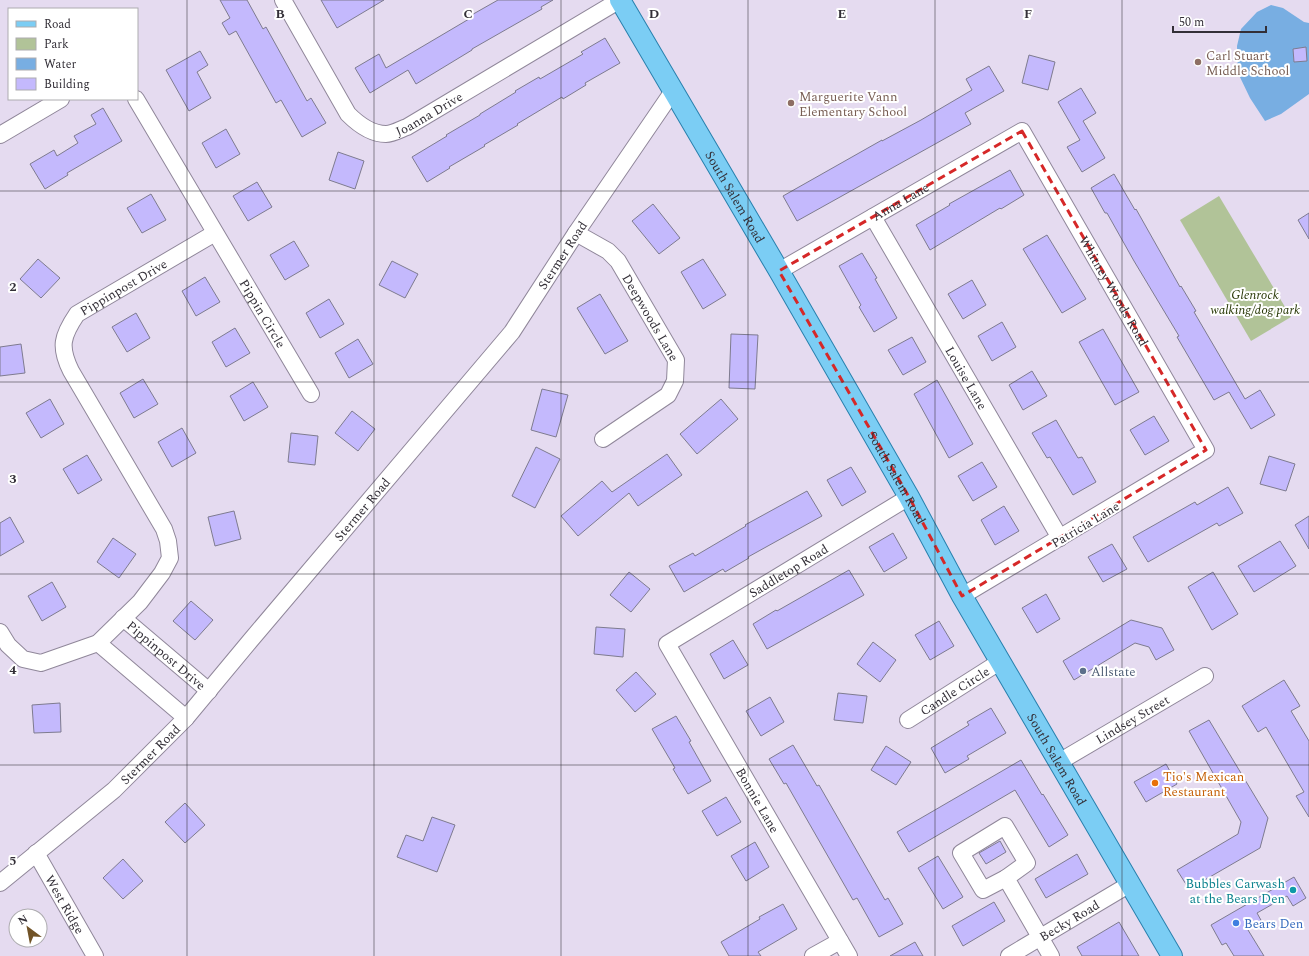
<svg xmlns="http://www.w3.org/2000/svg" width="1309" height="956" font-family="Spectral,serif">
<style>
.green{fill:#b1c398}
.water{fill:#78aee2}
.building{fill:#c4b9fd;stroke:#7e7b8f}
.lines{fill:none;stroke-linecap:round;stroke-linejoin:round}
.minor-casing{stroke:#90879a;stroke-width:18}
.major-casing{stroke:#2980ad;stroke-width:22}
.minor{stroke:#fff;stroke-width:16}
.major{stroke:#7bcdf4;stroke-width:20}
.marked{fill:none;stroke:#d62828;stroke-width:3;stroke-dasharray:8 5;stroke-linejoin:round}
.grid{fill:none;stroke:#332f37;stroke-width:1;stroke-opacity:0.55}
.education-dot{fill:#8d6e63;stroke:#fff;stroke-width:1.5}
.service-dot{fill:#5c6f8a;stroke:#fff;stroke-width:1.5}
.food-dot{fill:#e8710a;stroke:#fff;stroke-width:1.5}
.culture-dot{fill:#0f9aa8;stroke:#fff;stroke-width:1.5}
.shop-dot{fill:#3f7fe0;stroke:#fff;stroke-width:1.5}
.labels{text-anchor:middle;stroke-width:4;stroke-linejoin:round;paint-order:stroke}
.education-label{font-size:13px;fill:#785e54;stroke:#fff;text-anchor:start}
.street-label{font-size:13px;fill:#332f37;stroke:#fff}
.park-label{font-size:13px;font-style:italic;fill:#283806;stroke:#fff}
.service-label{font-size:13px;fill:#4e5e75;stroke:#fff;text-anchor:start}
.food-label{font-size:13px;fill:#c56008;stroke:#fff;text-anchor:start}
.culture-label{font-size:13px;fill:#0d838f;stroke:#fff;text-anchor:end}
.shop-label{font-size:13px;fill:#366cbe;stroke:#fff;text-anchor:start}
.grid-label{font-size:13px;text-anchor:middle;font-weight:bold;fill:#332f37;stroke:#fff;stroke-width:4;stroke-linejoin:round;paint-order:stroke}
</style>
<rect width="100%" height="100%" fill="#e5dbf0"/>
<!-- green -->
<path class="green" d="M1219,196L1291,317L1251,341L1180,220Z"/>
<!-- water -->
<path class="water" d="M1271,5L1283,8L1304,22L1309,23V94L1281,114L1265,121L1250,98L1238,73L1237,46L1241,29L1257,12Z"/>
<!-- building -->
<path class="building" d="M220,0H247L263,29L266,27L307,101L311,98L326,123L302,137L281,100L276,103L236,31L229,35L222,23L230,18Z
M321,0H384L337,28Z
M498,0H553L541,7L542,9L472,49V50L416,84L408,70L370,93L355,68L379,54L386,68L469,19L468,17Z
M605,38L620,63L585,83L586,85L563,99L562,97L517,124L518,125L484,145L485,146L449,167L450,168L427,182L412,157L447,136L446,135L480,115V114L516,92L515,91L539,77L540,79L583,54L581,52Z
M1306,47L1307,61L1294,62L1293,49Z
M200,51L208,65L197,72L211,98L189,111L166,70Z
M1029,55L1055,62L1048,90L1022,83Z
M989,66L1004,91L965,113L971,124L797,221L783,196L882,140V141L921,120L972,90L966,79Z
M1081,88L1096,113L1083,121L1105,158L1082,172L1067,147L1080,140L1058,102Z
M103,108L122,141L67,173L68,175L45,189L30,164L54,150L57,156L78,143L74,136L96,124L91,115Z
M226,129L240,154L216,168L202,143Z
M338,152L364,161L355,189L329,180Z
M1010,170L1024,195L1001,209L1000,208L930,250L916,225L950,205L949,204Z
M1114,174L1135,210L1136,209L1180,287L1181,286L1196,311L1194,312L1245,399L1260,390L1275,415L1251,429L1229,392L1214,400L1177,337L1179,336L1134,261L1107,213H1105L1091,188Z
M257,182L272,207L248,221L233,196Z
M151,194L166,220L142,233L127,208Z
M653,204L680,238L659,254L632,221Z
M1309,213V239L1298,220Z
M1047,235L1086,299L1062,313L1023,249Z
M294,241L309,266L285,280L270,255Z
M862,253L877,278L875,279L897,318L874,332L859,307L861,305L839,266Z
M38,259L60,278L41,298L20,279Z
M703,259L726,295L703,309L681,272Z
M392,261L418,274L405,298L379,285Z
M205,277L220,302L196,316L182,291Z
M972,280L986,305L963,319L948,294Z
M600,294L628,341L605,354L577,308Z
M329,299L344,324L320,338L306,313Z
M136,313L150,338L127,352L112,327Z
M1002,322L1016,347L992,361L978,336Z
M235,328L250,353L226,367L212,342Z
M1103,329L1139,392L1115,405L1079,342Z
M731,334L758,335L755,389L729,388Z
M912,337L926,362L903,375L888,350Z
M358,339L373,364L349,378L335,353Z
M21,344L25,373L0,376V347Z
M1032,371L1047,396L1023,410L1009,385Z
M143,379L158,404L134,418L120,393Z
M937,380L973,444L949,458L914,394Z
M253,382L268,407L244,421L230,396Z
M542,389L568,395L556,437L531,430Z
M50,399L64,424L41,438L26,413Z
M721,399L738,419L697,454L680,434Z
M352,411L375,429L358,451L335,433Z
M1154,416L1169,441L1145,455L1130,430Z
M1056,420L1078,458L1082,457L1096,482L1073,495L1050,457L1047,458L1032,433Z
M182,428L196,453L172,467L158,442Z
M291,433L318,436L315,465L288,462Z
M536,447L560,459L535,508L512,496Z
M667,454L682,475L638,506L629,493L578,536L561,516L602,481L612,492Z
M87,455L102,480L78,494L63,469Z
M1269,456L1295,464L1286,491L1260,484Z
M982,462L997,487L973,501L958,476Z
M851,467L866,492L842,506L827,480Z
M1228,487L1243,513L1219,526L1217,523L1148,562L1133,537L1195,502L1197,505Z
M807,491L822,516L748,557L749,558L725,572L723,569L684,592L669,566L693,553L695,556L746,526L745,525Z
M1004,506L1019,531L995,545L981,520Z
M234,511L241,539L215,546L208,517Z
M1309,516V549L1295,525Z
M10,517L24,542L0,556V523Z
M893,533L907,558L884,572L869,547Z
M113,538L136,554L119,578L97,562Z
M1280,541L1296,566L1254,592L1238,566Z
M1112,544L1127,569L1103,582L1088,557Z
M849,570L864,595L767,649L753,624L776,610L777,611Z
M629,572L650,589L631,612L610,595Z
M1213,572L1238,614L1212,630L1188,587Z
M52,582L66,607L42,621L28,596Z
M1046,594L1060,619L1037,633L1022,608Z
M191,601L213,620L195,640L173,621Z
M1131,620L1162,628L1174,650L1156,660L1149,647L1135,643L1074,680L1063,661Z
M939,621L954,646L930,660L915,635Z
M596,627L625,629L623,657L594,654Z
M733,640L748,665L724,679L710,654Z
M873,642L896,660L880,682L857,664Z
M636,672L656,694L635,712L616,690Z
M1284,680L1300,706L1291,711L1309,741V817L1296,796L1304,792L1266,727L1258,732L1242,706Z
M838,693L867,696L863,723L834,720Z
M770,697L784,722L761,736L746,711Z
M60,703L61,732L34,733L32,705Z
M991,708L1006,733L967,756L969,759L945,773L931,748L969,725L967,722Z
M676,716L691,741L689,742L711,781L688,794L673,769L675,768L652,729Z
M1209,720L1268,818L1260,848L1189,889L1177,870L1238,834L1241,822L1189,731Z
M793,745L817,786L819,785L885,900L888,898L903,924L879,937L857,898L853,900L786,783L784,784L769,759Z
M886,746L911,762L896,785L871,770Z
M1021,760L1042,795L1043,794L1068,835L1049,847L1015,790L909,852L897,832Z
M1166,764L1177,784L1146,802L1134,782Z
M726,797L741,822L717,836L702,811Z
M185,803L205,825L185,843L165,822Z
M432,817L455,825L437,872L397,857L406,835L423,841Z
M1000,841L1006,852L986,864L979,853Z
M755,842L769,867L746,881L731,856Z
M1077,854L1088,874L1046,898L1035,879Z
M938,856L963,897L943,909L918,868Z
M123,859L143,881L123,899L103,878Z
M1294,877L1306,898L1293,906L1287,896L1257,913L1262,922L1248,930L1264,956H1234L1226,943L1222,945L1211,925Z
M994,902L1005,921L963,946L952,926Z
M783,904L797,929L758,952L761,956H729L721,942L760,919L759,917Z
M1119,922L1139,956H1082L1077,947Z
M915,942L923,956H890Z"/>
<g class="lines">
<defs>
<g id="minor">
<path id="s1" d="M283,0L348,114C358,124 371,134 386,134C393,134 401,129 407,127L620,0"/>
<path id="s2" d="M136,99L311,394"/>
<path d="M0,135L61,99"/>
<path id="s3" d="M873,217L1060,538"/>
<path id="s4" d="M576,233L608,251L618,261L676,360L675,381L668,395L603,439"/>
<path id="s5" d="M779,271L1022,131L1206,450L962,596"/>
<path id="s6" d="M123,618L209,691"/>
<path id="s7" d="M0,632L8,645L23,659L41,663L98,643L140,602L162,573L170,558L168,541L164,529L71,371C59,347 62,336 77,314L215,233"/>
<path d="M98,643L186,718"/>
<path id="s8" d="M908,720L1001,661"/>
<path id="s9" d="M1059,762L1205,676"/>
<path d="M1005,826L1027,863L1006,878L983,890L961,853Z"/>
<path id="s10" d="M36,853L95,956"/>
<path d="M1006,878L1051,956"/>
<path id="s11" d="M0,883L114,790L186,718L250,641L512,332L576,233L673,91"/>
<path d="M813,956L840,941"/>
<path id="s12" d="M849,956L667,644L909,497"/>
<path id="s13" d="M1009,956L1130,884"/>
</g>
<g id="major">
<path id="s14" d="M620,0L779,271L909,497L962,596L1172,956"/>
</g>
</defs>
<!-- minor casing -->
<use href="#minor" class="minor-casing"/>
<!-- major casing -->
<use href="#major" class="major-casing"/>
<!-- minor -->
<use href="#minor" class="minor"/>
<!-- major -->
<use href="#major" class="major"/>
</g>
<!-- marked area -->
<path class="marked" d="M1022,131L1206,450L962,596L909,497L779,271Z"/>
<!-- grid -->
<path class="grid" d="M187,0V956M374,0V956M561,0V956M748,0V956M935,0V956M1122,0V956M0,191H1309M0,382H1309M0,574H1309M0,765H1309"/>
<!-- markers -->
<g class="education-dot">
<circle cx="1198" cy="62" r="4"/>
<circle cx="791" cy="103" r="4"/>
</g>
<circle class="service-dot" cx="1083" cy="671" r="4"/>
<circle class="food-dot" cx="1155" cy="783" r="4"/>
<circle class="culture-dot" cx="1293" cy="890" r="4"/>
<circle class="shop-dot" cx="1236" cy="923" r="4"/>
<g class="labels">
<!-- education labels -->
<g class="education-label">
<text x="1206" y="60">Carl Stuart<tspan x="1206" dy="15">Middle School</tspan></text>
<text x="799" y="101">Marguerite Vann<tspan x="799" dy="15">Elementary School</tspan></text>
</g>
<!-- street labels -->
<g class="street-label">
<text dy="5" stroke="none"><textPath href="#s1" startOffset="223">Joanna Drive</textPath></text>
<text dy="5" stroke="none"><textPath href="#s14" startOffset="228">South Salem Road</textPath></text>
<text dy="5" stroke="none"><textPath href="#s5" startOffset="140">Anna Lane</textPath></text>
<text dy="5" stroke="none"><textPath href="#s11" startOffset="846">Stermer Road</textPath></text>
<text dy="5" stroke="none"><textPath href="#s7" startOffset="555">Pippinpost Drive</textPath></text>
<text dy="5" stroke="none"><textPath href="#s5" startOffset="465">Whitney Woods Road</textPath></text>
<text dy="5" stroke="none"><textPath href="#s2" startOffset="249">Pippin Circle</textPath></text>
<text dy="5" stroke="none"><textPath href="#s4" startOffset="116">Deepwoods Lane</textPath></text>
<text dy="5" stroke="none"><textPath href="#s3" startOffset="186">Louise Lane</textPath></text>
<text dy="5" stroke="none"><textPath href="#s14" startOffset="552">South Salem Road</textPath></text>
<text dy="5" stroke="none"><textPath href="#s11" startOffset="522">Stermer Road</textPath></text>
<text transform="translate(1085 524) rotate(-31)" y="5">Patricia Lane</text>
<text dy="5" stroke="none"><textPath href="#s12" startOffset="503">Saddletop Road</textPath></text>
<text dy="5" stroke="none"><textPath href="#s6" startOffset="57">Pippinpost Drive</textPath></text>
<text dy="5" stroke="none"><textPath href="#s8" startOffset="55">Candle Circle</textPath></text>
<text dy="5" stroke="none"><textPath href="#s9" startOffset="85">Lindsey Street</textPath></text>
<text dy="5" stroke="none"><textPath href="#s11" startOffset="198">Stermer Road</textPath></text>
<text dy="5" stroke="none"><textPath href="#s14" startOffset="876">South Salem Road</textPath></text>
<text transform="translate(758 800) rotate(60)" y="5">Bonnie Lane</text>
<text dy="5" stroke="none"><textPath href="#s10" startOffset="59">West Ridge</textPath></text>
<text dy="5" stroke="none"><textPath href="#s13" startOffset="70">Becky Road</textPath></text>
</g>
<!-- park labels -->
<g class="park-label">
<text x="1255" y="299">Glenrock<tspan x="1255" dy="15">walking/dog park</tspan></text>
</g>
<!-- service labels -->
<g class="service-label">
<text x="1091" y="676">Allstate</text>
</g>
<!-- food labels -->
<g class="food-label">
<text x="1163" y="781">Tio's Mexican<tspan x="1163" dy="15">Restaurant</tspan></text>
</g>
<!-- culture labels -->
<g class="culture-label">
<text x="1285" y="888">Bubbles Carwash<tspan x="1285" dy="15">at the Bears Den</tspan></text>
</g>
<!-- shop labels -->
<g class="shop-label">
<text x="1244" y="928">Bears Den</text>
</g>
</g>
<g class="grid-label">
<text x="280" y="18">B</text>
<text x="468" y="18">C</text>
<text x="654" y="18">D</text>
<text x="842" y="18">E</text>
<text x="1028" y="18">F</text>
<text x="13" y="291">2</text>
<text x="13" y="483">3</text>
<text x="13" y="674">4</text>
<text x="13" y="865">5</text>
</g>
<!-- legend -->
<rect x="8" y="8" width="130" height="92" fill="#ffffff" stroke="#adacaf"/>
<rect x="16" y="21" width="20" height="6" fill="#7bcdf4" stroke="#adacaf"/>
<text x="44" y="28" font-size="12" fill="#332f37">Road</text>
<rect x="16" y="38" width="20" height="12" fill="#b1c398" stroke="#adacaf"/>
<text x="44" y="48" font-size="12" fill="#332f37">Park</text>
<rect x="16" y="58" width="20" height="12" fill="#78aee2" stroke="#adacaf"/>
<text x="44" y="68" font-size="12" fill="#332f37">Water</text>
<rect x="16" y="78" width="20" height="12" fill="#c4b9fd" stroke="#adacaf"/>
<text x="44" y="88" font-size="12" fill="#332f37">Building</text>
<!-- north arrow -->
<g transform="translate(28 928) rotate(328)"><circle r="19" fill="#ffffff" stroke="#adacaf"/>
<path d="M0-3L7 15L0 10L-7 15Z" fill="#715327"/>
<text y="-6" font-size="11" font-weight="bold" text-anchor="middle" fill="#332f37">N</text>
</g>
<!-- scale -->
<path d="M1173 26v6h93v-6" fill="none" stroke="#332f37" stroke-width="2"/>
<text x="1179" y="26" font-size="12" fill="#332f37" stroke="#ffffff" stroke-width="3" paint-order="stroke">50 m</text>
</svg>
